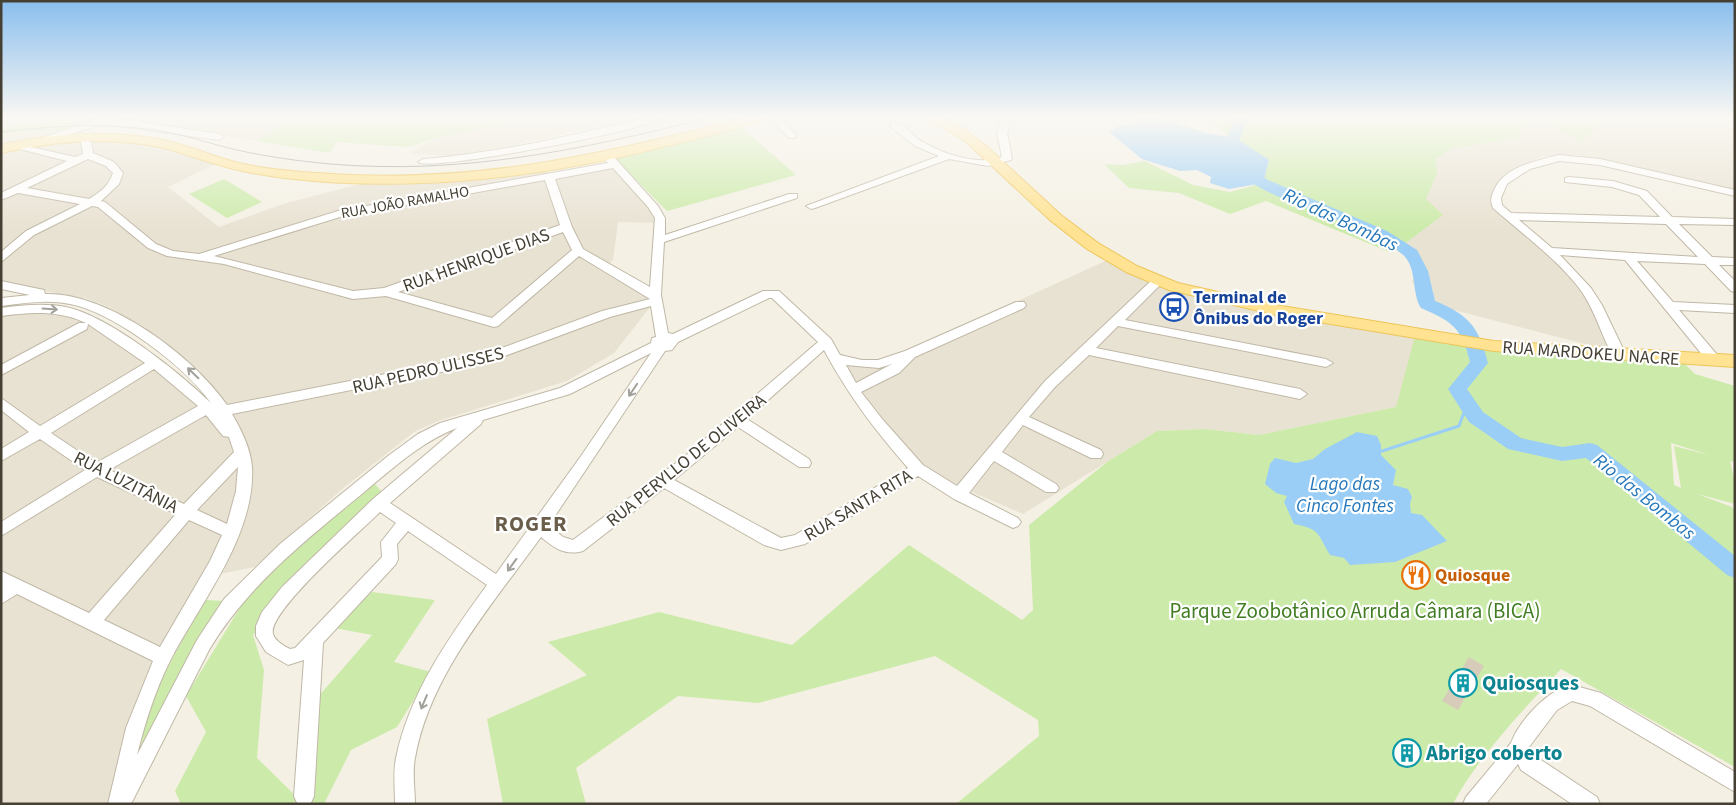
<svg xmlns="http://www.w3.org/2000/svg" width="1736" height="805" font-family="'Source Sans 3',sans-serif">
<style>
.residential{fill:#e8e2d2}
.green{fill:#ccebaa;fill-rule:evenodd}
.water{fill:#9bcef6}
.lines{fill:none;stroke-linecap:round;stroke-linejoin:round}
.stream{stroke:#9bcef6;stroke-width:3}
.river{fill:#9bcef6;fill-rule:evenodd}
.building{fill:#d6ccb9}
.minor-casing{stroke:#c0b8a6;stroke-width:2}
.major-casing{stroke:#edc559;stroke-width:2}
.minor{fill:#fff;fill-rule:evenodd}
.major{fill:#ffe392;fill-rule:evenodd}
.tram{stroke:#959595;stroke-width:1}
.oneway{stroke:#a2a09a}
.labels{text-anchor:middle;stroke-width:4.5;stroke-linejoin:round;paint-order:stroke}
.far-street-label{font-size:15px;fill:#464034;stroke:#fff}
.street-label{font-size:18px;fill:#464034;stroke:#fff}
.transit-label{font-size:18px;font-weight:bold;fill:#164399;stroke:#fff;text-anchor:start}
.food-label{font-size:18px;font-weight:bold;fill:#c56008;stroke:#fff;text-anchor:start}
.water-label{font-size:19px;font-style:italic;fill:#2577ba;stroke:#fff}
.near-park-label{font-size:21px;fill:#427d23;stroke:#fff}
.near-culture-label{font-size:21px;font-weight:bold;fill:#0d838f;stroke:#fff;text-anchor:start}
.district-label{font-size:22px;font-weight:bold;letter-spacing:1px;fill:#6a5e4a;stroke:#fff}
</style>
<rect width="100%" height="100%" fill="#f4f0e4"/>
<!-- residential -->
<path class="residential" d="M117,118H289L294,119L256,141Z
M533,118H604L609,124L463,156L409,154L436,138Z
M1309,118H1735V191L1577,155L1544,156L1518,166L1499,181L1491,195L1506,214L1591,295L1612,351L1427,303L1412,282L1416,270L1403,254L1361,227Z
M55,129L52,134L40,138L101,134L224,160L168,187L219,227L283,204L368,182L546,168L549,176L614,165L653,206L661,223L618,222L613,260L605,266L655,301L614,353L567,381L438,421L414,432L341,490L255,567L204,577L163,651L121,804H1V309L69,310L230,420L155,342L109,307L85,298L1,284V136Z
M1114,257L1156,281L1277,308L1416,332L1412,368L1397,407L1259,435L1205,429L1157,431L1023,514L909,465L823,347L858,360H889Z"/>
<!-- green -->
<path class="green" d="M86,118H103L55,132L62,121Z
M289,118H533L436,138L408,147L336,142L330,153L256,141L293,119Z
M1211,118H1637L1635,122L1604,121L1582,142L1547,122L1525,123L1518,138L1452,148L1436,159L1437,174L1426,199L1443,215L1392,253L1266,201L1230,214L1179,193L1129,188L1104,164L1122,165L1145,161L1193,185L1230,192L1263,183L1269,160C1255,151 1217,131 1211,118Z
M60,122L56,129L1,135V127Z
M741,127L796,175L667,211L614,158Z
M224,179L262,202L227,218L189,194Z
M1416,332L1505,349L1681,360L1695,374L1735,386V462L1730,461L1735,484V504L1697,494L1732,507L1735,511V767L1561,669C1525,708 1477,758 1453,804H956L1039,736L1038,720L935,656L758,703L678,696L576,768L586,804H503L487,719L587,675L548,642L659,612L792,645L909,545L1022,620L1033,610L1029,525L1107,462L1157,431L1205,429L1259,435L1396,407ZM1671,443L1716,457H1717L1674,446L1681,488L1674,485Z
M373,482L383,493L253,635L264,670L257,758L304,804H181L175,791L206,732L186,696L250,591Z
M372,592L435,600L394,662L431,672L397,727L351,750L324,804H307L317,698L372,635L334,628Z
M206,600L224,601L140,754C146,699 178,647 206,600Z"/>
<!-- water -->
<path class="water" d="M1137,118H1159L1206,133L1236,138L1269,160L1263,183L1229,189L1210,183L1211,177L1197,170L1180,171L1142,159L1109,132L1119,126L1136,123Z
M1357,432L1377,436L1381,445V455L1396,470L1393,485L1408,489L1412,497L1410,504L1411,513L1422,515L1447,541L1395,562L1350,565L1344,558L1330,555C1317,534 1321,529 1294,524L1284,502L1287,496L1276,493L1265,484L1270,464L1275,458L1296,463L1313,459L1325,449Z"/>
<g class="lines">
<!-- stream -->
<path class="stream" d="M1379,452L1459,426L1467,404"/>
<!-- river -->
<path class="river" d="M1236,118H1249L1236,147L1242,162L1268,180L1387,231L1417,250L1428,271L1435,301C1469,315 1479,327 1488,363L1467,389L1483,412L1521,438L1562,447L1590,443L1597,445L1735,556V578L1727,575L1586,458L1562,461L1508,449L1469,422L1448,389L1470,362C1462,328 1452,321 1421,308C1411,293 1418,267 1402,254C1354,215 1277,209 1232,168C1227,163 1225,153 1222,147Z"/>
</g>
<!-- building -->
<path class="building" d="M1469,657L1484,666L1458,710L1442,701Z
M1403,739L1420,751L1411,767L1394,756Z"/>
<g class="lines">
<defs>
<path id="minor" d="M99,118H115L219,134L224,137L219,140L103,124L39,144L31,142Z
M644,118H662C644,131 429,172 418,162L423,159C498,153 571,136 644,118Z
M770,118H781L795,134V138H789Z
M1002,118H1012L1007,133L1012,158L1011,160L988,166L949,159L815,208L811,209L806,206L939,156L915,146L891,127V123C904,120 912,137 923,142C943,154 979,166 1002,157L997,133Z
M86,139L91,142L93,153L114,162L123,173L119,184L101,201L105,202L156,244L173,251L199,254L338,211L608,163L605,159L610,156L614,157L658,206L665,218V235L789,194H797V198L664,242L661,295L668,333L673,334L763,291H779L831,339L840,355L862,360H878L905,351L1016,302H1024L1026,305L1024,308L915,357L899,373L861,392L883,420L923,465L957,486L1045,381L1153,279H1161L1163,282L1125,320L1326,359L1333,363L1326,367L1118,326L1096,348L1300,389L1307,394L1300,399L1089,355L1055,387L1029,417L1101,450L1103,454L1101,458H1091L1023,425L1002,452L1056,484L1059,488L1056,492H1046L994,461L969,493L1018,518L1021,522L1018,526L1013,528L954,499L918,476L805,544L781,550L764,545L664,488L583,551C565,556 554,548 541,537C493,604 430,674 415,758C412,773 415,789 415,804H395C395,789 393,772 396,758C409,694 449,637 487,585L408,531L397,544L398,559L396,564L323,643L314,796L311,803H297L294,796L304,660L288,665L266,652L256,636V626L262,612L282,587L373,499L457,428C421,442 393,468 363,493C306,540 247,586 209,650L131,804H108L126,728L153,661L17,594L1,604V571L89,613L176,514L97,477L1,536V522L85,470L40,439L1,461V449L29,432L1,410V398L40,426L145,363L88,324L87,329L1,375V365L79,323H86C59,310 30,312 1,316V308C22,305 45,303 66,307C109,316 179,372 211,403C186,367 113,312 70,304C47,299 24,303 1,306V298L30,295L1,289V281L44,290L45,294C108,292 193,356 227,405L483,355L602,311L650,299L579,256L498,326L494,327L386,296L353,299L224,264L167,256L148,248L98,207L92,206L34,235L1,262V252L26,231L80,204L18,193L1,200V193L67,161L8,146L13,143L75,157L83,154L81,142ZM88,159L106,166L113,173C109,186 100,192 89,199L27,188ZM613,168L648,207L655,218L650,287L583,249L572,227L555,179ZM545,180L560,225L384,288L353,291L214,256L340,217ZM563,232L572,250L492,318L398,292ZM769,298H772L818,342L684,457L573,540L563,537L549,525L665,351L672,350L678,342ZM651,306L656,337L652,338L651,343L560,388L440,423L418,434L388,456L280,544L224,599L197,640L137,755C145,723 155,691 170,661C200,603 256,535 252,467C251,450 241,429 232,414L486,363L610,317ZM824,350C849,396 874,429 908,468L795,535L781,538L674,480L738,427L799,467H809L811,463L809,459L747,419ZM651,353L581,456L496,574L390,503L481,424L483,420L570,394ZM892,364L856,383L846,365L879,368ZM154,369L198,406L96,463L51,433ZM206,415L223,436L229,437L234,452L184,504L109,470ZM238,467L236,491L227,524L197,510ZM380,512L396,523L381,542L382,557L295,648L290,649C284,646 275,641 273,634C267,612 362,530 380,512ZM189,520L222,535L210,561L160,647L104,620Z
M1559,155L1600,159L1735,190V196L1600,165L1559,161L1530,169L1507,184L1501,198L1502,205L1511,213L1660,217L1639,195L1612,187L1565,182V178L1569,177L1613,181L1647,191L1672,217L1735,219V225L1679,224L1712,257L1735,258V265H1719L1735,281V292L1731,291L1705,264L1637,261L1673,302L1735,305V313L1679,310L1719,357L1721,360L1719,363H1709L1625,260L1560,255L1591,288L1602,305L1626,355L1619,359L1614,358C1602,337 1596,313 1582,292C1561,262 1519,231 1493,208C1490,201 1491,197 1494,190C1505,166 1536,161 1559,155ZM1519,220L1666,224L1698,257L1552,248Z
M1572,685L1601,693L1735,772V792L1590,706L1572,701L1557,710L1529,747L1535,756L1597,797L1600,804H1572L1521,770L1518,764L1486,804H1463L1466,797L1511,743C1519,721 1548,689 1572,685Z"/>
<path id="major" d="M743,118H764C756,125 679,143 663,147C540,178 411,193 284,178C261,175 238,171 216,164C198,159 181,152 164,148C110,136 54,141 1,153V145C53,133 106,130 159,139C185,144 209,155 235,162C262,169 290,171 317,173C468,185 598,156 743,118Z
M926,118H943L962,128L985,145L1061,215L1098,243L1137,266L1178,283L1276,305L1494,341L1735,355V367L1494,351L1276,315L1169,290L1126,272L1087,249L1051,221L965,141Z"/>
</defs>
<!-- minor casing -->
<use href="#minor" class="minor-casing"/>
<!-- major casing -->
<use href="#major" class="major-casing"/>
<!-- minor -->
<use href="#minor" class="minor"/>
<!-- major -->
<use href="#major" class="major"/>
<!-- tram -->
<path class="tram" d="M1,132C53,126 107,122 160,131C186,135 211,144 237,150C268,157 299,161 330,164C463,175 580,150 708,118"/>
</g>
<!-- one-way arrows -->
<defs><path id="oneway-shaft" d="M-6 0H5M1.5-3L5.5 0L1.5 3" fill="none" stroke-width="1.6" stroke-linecap="round" stroke-linejoin="round" transform="scale(1.25)"/></defs>
<g class="oneway">
<use href="#oneway-shaft" transform="translate(50 309) rotate(4)"/>
<use href="#oneway-shaft" transform="translate(193 373) rotate(-136)"/>
<use href="#oneway-shaft" transform="translate(633 390) rotate(124)"/>
<use href="#oneway-shaft" transform="translate(512 565) rotate(126)"/>
<use href="#oneway-shaft" transform="translate(424 702) rotate(113)"/>
</g>
<!-- sky -->
<linearGradient id="sky" x2="0" y2="1"><stop stop-color="#89beee"/><stop offset="0.51" stop-color="#faf8f3"/><stop offset="1" stop-color="#faf8f3" stop-opacity="0"/></linearGradient>
<rect width="1736" height="231" fill="url(#sky)"/>
<!-- icons -->
<defs>
<symbol id="bus-ring" viewBox="-11 -11 22 22"><circle r="9.5" fill="#fff" stroke="#1a4fb4" stroke-width="1.5"/><path d="M-5-6H5V4H4V6H2V4H-2V6H-4V4H-5ZM-3.5-4V0h7V-4ZM-3.5 1.2v1.5H-2V1.2ZM2 1.2v1.5H3.5V1.2Z" fill="#1a4fb4"/></symbol>
<symbol id="restaurant-ring" viewBox="-11 -11 22 22"><circle r="9.5" fill="#fff" stroke="#e8710a" stroke-width="1.5"/><path d="M-5-6h1v4h1v-4h1v4h1v-4h1v5L-1.5 .5V6h-2V.5L-5-1ZM5-6V6H3V1.5H1.5Q1.5-4 5-6Z" fill="#e8710a"/></symbol>
<symbol id="building-ring" viewBox="-11 -11 22 22"><circle r="9.5" fill="#fff" stroke="#0f9aa8" stroke-width="1.5"/><path d="M-4-6H4V6H1V3H-1V6H-4ZM-2.5-4.3h1.7v1.8h-1.7ZM.8-4.3h1.7v1.8H.8ZM-2.5-1h1.7V.8h-1.7ZM.8-1h1.7V.8H.8Z" fill="#0f9aa8"/></symbol>
</defs>
<g fill-rule="evenodd">
<use href="#bus-ring" x="1158" y="291" width="32" height="32"/>
<use href="#restaurant-ring" x="1400" y="559" width="32" height="32"/>
<use href="#building-ring" x="1447" y="667" width="32" height="32"/>
<use href="#building-ring" x="1391" y="737" width="32" height="32"/>
</g>
<g class="labels">
<!-- far-street labels -->
<g class="far-street-label">
<text transform="translate(405 202) rotate(-10)" y="5">RUA JOÃO RAMALHO</text>
</g>
<!-- street labels -->
<g class="street-label">
<text transform="translate(476 260) rotate(-20)" y="6">RUA HENRIQUE DIAS</text>
<text transform="translate(1591 353) rotate(4)" y="6">RUA MARDOKEU NACRE</text>
<text transform="translate(428 370) rotate(-13)" y="6">RUA PEDRO ULISSES</text>
<text transform="translate(686 460) rotate(-39)" y="6">RUA PERYLLO DE OLIVEIRA</text>
<text transform="translate(126 482) rotate(27)" y="6">RUA LUZITÂNIA</text>
<text transform="translate(858 505) rotate(-31)" y="6">RUA SANTA RITA</text>
</g>
<!-- transit labels -->
<g class="transit-label">
<text x="1193" y="303">Terminal de<tspan x="1193" dy="21">Ônibus do Roger</tspan></text>
</g>
<!-- food labels -->
<g class="food-label">
<text x="1435" y="581">Quiosque</text>
</g>
<!-- water labels -->
<g class="water-label">
<text transform="translate(1341 219) rotate(25)" y="7">Rio das Bombas</text>
<text x="1345" y="490">Lago das<tspan x="1345" dy="22">Cinco Fontes</tspan></text>
<text transform="translate(1645 496) rotate(39)" y="7">Rio das Bombas</text>
</g>
<!-- near-park labels -->
<g class="near-park-label">
<text x="1355" y="618">Parque Zoobotânico Arruda Câmara (BICA)</text>
</g>
<!-- near-culture labels -->
<g class="near-culture-label">
<text x="1482" y="690">Quiosques</text>
<text x="1426" y="760">Abrigo coberto</text>
</g>
<!-- district labels -->
<g class="district-label">
<text x="531" y="531">ROGER</text>
</g>
</g>
<!-- border -->
<rect width="1736" height="805" fill="none" stroke="#464034" stroke-width="5"/>
</svg>
